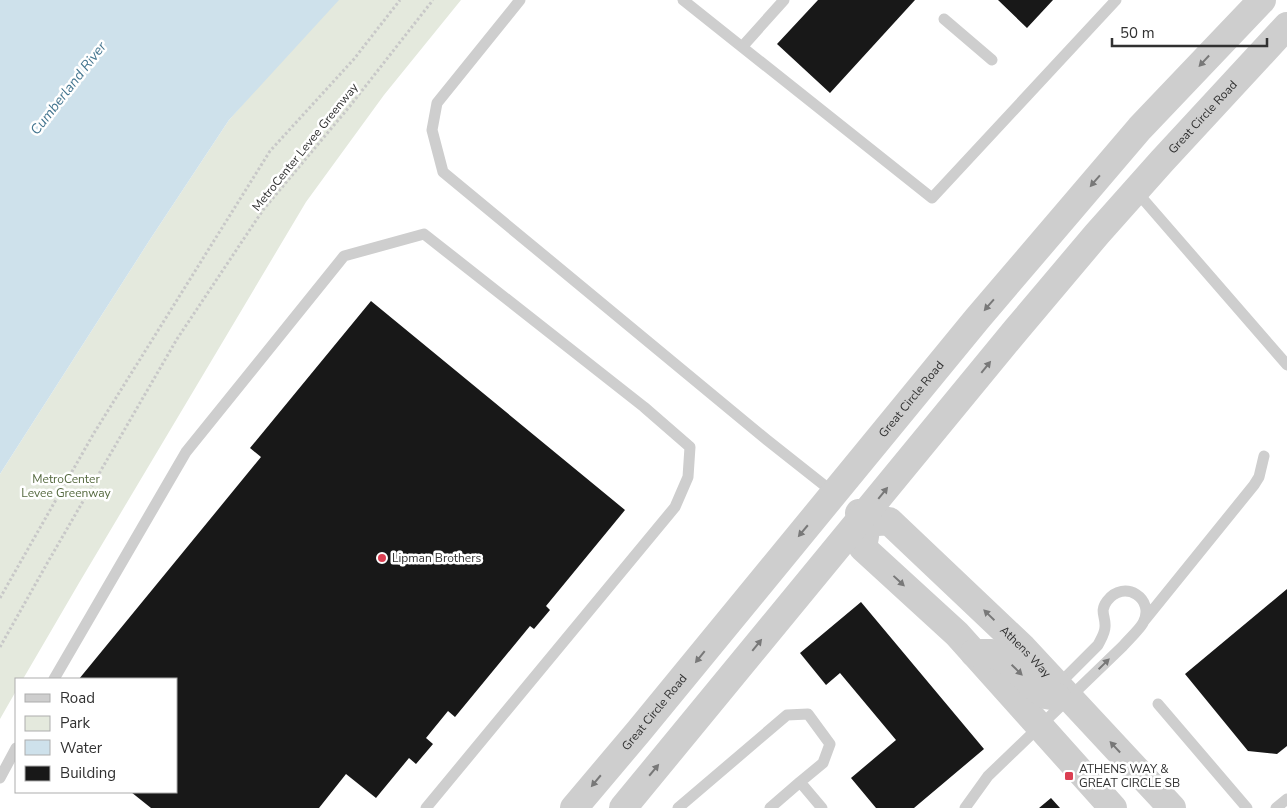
<svg xmlns="http://www.w3.org/2000/svg" width="1287" height="808" font-family="'Nunito Sans',sans-serif">
<style>
.green{fill:#e4e9dd}
.water{fill:#cee1eb}
.building{fill:#181818}
.lines{fill:none;stroke-linecap:round;stroke-linejoin:round}
.path{stroke:#c8c8c8;stroke-width:3;stroke-dasharray:2.5 2.5;stroke-linecap:butt}
.service{stroke:#cecece;stroke-width:11}
.tertiary{stroke:#cecece;stroke-width:28}
.oneway{fill:#787878}
.poi-dot{fill:#db3f52;stroke:#fff;stroke-width:2}
.labels{text-anchor:middle;stroke-width:5;stroke-linejoin:round;paint-order:stroke}
.street-label{font-size:12px;fill:#313131;stroke:#fff}
.park-label{font-size:12px;fill:#566a40;stroke:#fff}
.poi-label{font-size:12px;fill:#313131;stroke:#fff;text-anchor:start}
.water-label{font-size:14px;font-style:italic;fill:#43758f;stroke:#fff}
</style>
<rect width="100%" height="100%" fill="#fff"/>
<!-- green -->
<path class="green" d="M334,0H461L384,95L306,202L79,583L23,679H16V691L0,719V474L151,238L229,120Z"/>
<!-- water -->
<path class="water" d="M0,0H339L229,120L151,238L0,474Z"/>
<!-- building -->
<path class="building" d="M818,0H915L830,93L777,44Z
M998,0H1053L1027,28Z
M371,301L625,510L546,606L550,610L534,629L530,626L455,717L448,711L426,738L433,744L416,764L409,758L376,798L346,774L319,808H151L131,792H176V679H79L261,457L250,448Z
M1287,589V746L1277,754L1248,751L1185,674Z
M861,602L984,749L914,808H876L851,778L896,740L840,673L826,685L800,653Z
M1051,798L1060,808H1039Z"/>
<g class="lines">
<!-- path -->
<path class="path" d="M0,598L94,433L270,151L354,59L400,0
M0,647L49,560L177,339L263,210L350,106L433,0"/>
<!-- service -->
<path class="service" d="M520,0L437,103L432,130L443,172L767,440L834,493
M683,0L932,198L1116,0
M944,19L992,60
M742,47L784,0
M1136,191L1287,365
M1144,621L1254,485L1259,477L1264,456
M54,679L186,452L344,256L424,234L644,407L690,447L688,477L675,507L426,808
M1158,704L1247,808
M0,778L16,748
M678,808L787,715L808,714L830,744L823,763L800,782
M770,808L800,782L822,808
M965,808L988,776L1123,646C1129,639 1139,630 1143,623C1156,599 1124,578 1107,601C1099,612 1106,616 1105,627C1105,633 1101,639 1098,645L1058,685
M1276,808L1287,799"/>
<!-- tertiary -->
<g class="tertiary">
<path d="M859,513C870,522 865,534 863,548L957,634L1113,808"/>
<path id="s1" d="M866,523L889,521L1023,648L1172,808"/>
<path d="M974,653H991L1006,660L1035,687L1045,695L1057,697"/>
<path id="s2" d="M574,808L639,731L977,319L1140,128L1262,0"/>
<path id="s3" d="M623,808L1016,330L1097,234L1162,161L1287,26"/>
</g>
</g>
<!-- one-way arrows -->
<defs><path id="oneway-solid" d="M-6-.8H1V-3.2L6.5 0L1 3.2V.8H-6Z" transform="scale(1.25)"/></defs>
<g class="oneway">
<use href="#oneway-solid" transform="translate(1204 61) rotate(133)"/>
<use href="#oneway-solid" transform="translate(1095 181) rotate(131)"/>
<use href="#oneway-solid" transform="translate(989 305) rotate(131)"/>
<use href="#oneway-solid" transform="translate(986 367) rotate(-51)"/>
<use href="#oneway-solid" transform="translate(883 493) rotate(-51)"/>
<use href="#oneway-solid" transform="translate(803 531) rotate(130)"/>
<use href="#oneway-solid" transform="translate(899 581) rotate(43)"/>
<use href="#oneway-solid" transform="translate(989 615) rotate(-136)"/>
<use href="#oneway-solid" transform="translate(757 645) rotate(-51)"/>
<use href="#oneway-solid" transform="translate(700 657) rotate(129)"/>
<use href="#oneway-solid" transform="translate(1104 664) rotate(-44)"/>
<use href="#oneway-solid" transform="translate(1017 670) rotate(44)"/>
<use href="#oneway-solid" transform="translate(1115 747) rotate(-133)"/>
<use href="#oneway-solid" transform="translate(654 770) rotate(-50)"/>
<use href="#oneway-solid" transform="translate(596 781) rotate(130)"/>
</g>
<!-- markers -->
<g class="poi-dot">
<circle cx="382" cy="558" r="5"/>
<rect x="1064" y="771" width="10" height="10" rx="2.5"/>
</g>
<g class="labels">
<!-- street labels -->
<g class="street-label">
<text dy="4" stroke="none"><textPath href="#s3" startOffset="902">Great Circle Road</textPath></text>
<text transform="translate(305 147) rotate(-51)" y="4">MetroCenter Levee Greenway</text>
<text dy="4" stroke="none"><textPath href="#s2" startOffset="530">Great Circle Road</textPath></text>
<text dy="4" stroke="none"><textPath href="#s1" startOffset="212">Athens Way</textPath></text>
<text dy="4" stroke="none"><textPath href="#s2" startOffset="125">Great Circle Road</textPath></text>
</g>
<!-- park labels -->
<g class="park-label">
<text x="66" y="483">MetroCenter<tspan x="66" dy="14">Levee Greenway</tspan></text>
</g>
<!-- poi labels -->
<g class="poi-label">
<text x="392" y="562">Lipman Brothers</text>
<text x="1079" y="773">ATHENS WAY &amp;<tspan x="1079" dy="14">GREAT CIRCLE SB</tspan></text>
</g>
<!-- water labels -->
<g class="water-label">
<text transform="translate(68 88) rotate(-52)" y="5">Cumberland River</text>
</g>
</g>
<!-- legend -->
<rect x="15" y="678" width="162" height="115" fill="#ffffff" stroke="#adadad"/>
<rect x="25" y="694" width="25" height="8" fill="#cecece" stroke="#adadad"/>
<text x="60" y="703" font-size="15" fill="#313131">Road</text>
<rect x="25" y="716" width="25" height="15" fill="#e4e9dd" stroke="#adadad"/>
<text x="60" y="728" font-size="15" fill="#313131">Park</text>
<rect x="25" y="740" width="25" height="15" fill="#cee1eb" stroke="#adadad"/>
<text x="60" y="753" font-size="15" fill="#313131">Water</text>
<rect x="25" y="766" width="25" height="15" fill="#181818" stroke="#adadad"/>
<text x="60" y="778" font-size="15" fill="#313131">Building</text>
<!-- scale -->
<path d="M1112 38v8h155v-8" fill="none" stroke="#313131" stroke-width="2.5"/>
<text x="1120" y="38" font-size="15" fill="#313131" stroke="#ffffff" stroke-width="4" paint-order="stroke">50 m</text>
</svg>
